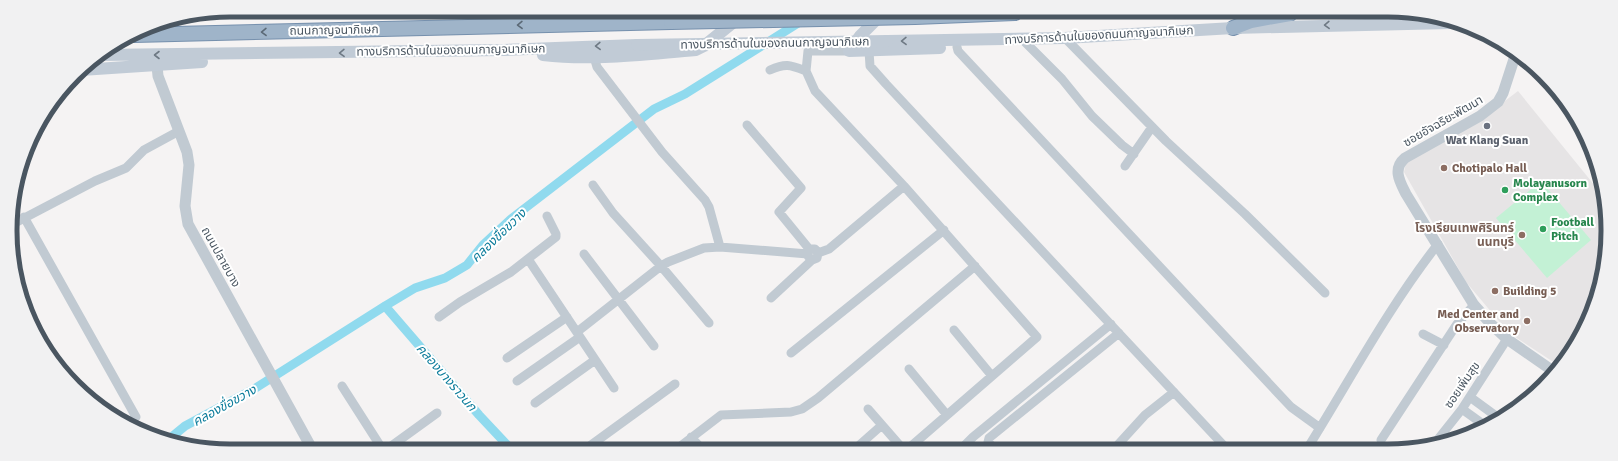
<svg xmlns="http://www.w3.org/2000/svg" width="1618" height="461" font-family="Signika,'Noto Sans Thai',sans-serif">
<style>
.education{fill:#e6e4e5}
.pitch{fill:#c3f1d5}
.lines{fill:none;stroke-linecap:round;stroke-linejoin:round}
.canal{stroke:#90daee;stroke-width:9}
.trunk-casing{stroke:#7690ad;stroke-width:16}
.minor{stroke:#c1cad2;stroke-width:9}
.tertiary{stroke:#c1cad2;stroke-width:11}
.secondary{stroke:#c1cbd6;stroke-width:12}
.trunk{stroke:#9fb4c9;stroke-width:14}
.trunk-bridge-casing{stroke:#7690ad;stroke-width:16;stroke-linecap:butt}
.secondary-bridge{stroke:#c1cbd6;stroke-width:12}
.trunk-bridge{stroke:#9fb4c9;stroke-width:14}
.oneway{stroke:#5b6976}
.oneway2{stroke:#6e7984}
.worship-dot{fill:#6b7280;stroke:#fff;stroke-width:1.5}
.education-dot{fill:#8d6e63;stroke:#fff;stroke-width:1.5}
.leisure-dot{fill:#2e9e5b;stroke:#fff;stroke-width:1.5}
.labels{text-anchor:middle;stroke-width:4;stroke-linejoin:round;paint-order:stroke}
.street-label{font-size:12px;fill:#4a5661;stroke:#fff}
.worship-label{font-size:12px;font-weight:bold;fill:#5b616d;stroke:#fff}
.education-label{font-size:12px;font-weight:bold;fill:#785e54;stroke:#fff;text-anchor:start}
.leisure-label{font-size:12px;font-weight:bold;fill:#27864d;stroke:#fff;text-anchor:start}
.water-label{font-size:13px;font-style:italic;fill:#0c7c9b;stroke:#fff}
.rim{fill:none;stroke:#4a5661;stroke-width:5}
</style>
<rect width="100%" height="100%" fill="#f5f3f3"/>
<!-- education -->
<path class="education" d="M1518,91L1604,197V273L1579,341L1558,365L1509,333L1466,282L1404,172L1406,163L1497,107Z"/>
<!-- pitch -->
<path class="pitch" d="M1541,181L1591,240L1547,278L1496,218Z"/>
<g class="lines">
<!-- canal -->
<path class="canal" d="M385,306L479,415L509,447
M168,440L185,426L254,389L385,306L415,288L445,278L467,265L483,245L511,219L654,109L685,94L803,20"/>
<defs>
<path id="trunk" d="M915,17L1015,13
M1233,28L1251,21L1290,14
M134,35L671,22"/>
</defs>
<!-- trunk casing -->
<use href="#trunk" class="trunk-casing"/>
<!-- minor -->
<path class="minor" d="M1065,38L1166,141L1245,214L1325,293
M1024,41L1062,79L1092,116L1122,145L1134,154
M957,47L958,51L1291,407L1320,428
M849,51H808L806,71L815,91L904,186L1037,337L909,448
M869,51L870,66L886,84L1227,449
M594,57L597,67L662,152L705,200L709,207L720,247
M770,70C786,63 790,65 806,71
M747,125L801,188L779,212L810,250
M1125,166L1152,127
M593,185L613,213L661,266L709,323
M24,217L136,417
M11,225L95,181L126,168L144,150L179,131
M818,253L815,249H811L808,252V256L812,260L817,258L818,253L829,249L904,186
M584,254L654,346
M528,259L614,388
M771,298L812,260
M439,317L460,302L511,272L556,237V234L547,216
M954,330L992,376
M577,332L661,266L668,262L704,248L720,247L808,254
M1423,334L1444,345
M791,353L944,230
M507,358L567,317
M53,361L56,365
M909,369L947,415
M517,381L580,337
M342,386L381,447
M1470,397L1500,419
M535,403L595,360
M868,409L902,448
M1462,409L1487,427
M691,437L701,448
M1381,440L1457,324L1474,305
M1435,443L1462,409L1507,339
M390,447L437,413
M587,448L675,384
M678,448L721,415L791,412L802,409L818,398L975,266
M856,448L882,425
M962,448L973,437L1111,324
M994,448L988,442L989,438L1119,333
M1114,449L1145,415L1174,392
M1307,449C1350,380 1388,308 1438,244"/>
<!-- tertiary -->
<path class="tertiary" d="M1516,53L1503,93L1498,102L1480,116L1405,158C1392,169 1400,182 1406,194L1474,305L1491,324L1507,339L1553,371
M157,66L158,76L187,152L189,165L185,206L188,224L311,447"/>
<!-- secondary -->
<path class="secondary" d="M882,14L860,36L849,51L940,48
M887,41L1065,38L1233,28L1450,23
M100,55L504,50L637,45
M543,55C593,61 645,54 696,50L704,46L746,12
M81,70L202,62"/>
<!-- trunk -->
<use href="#trunk" class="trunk"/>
<defs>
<path id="trunk-bridge" d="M671,22L915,17"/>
</defs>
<!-- trunk-bridge casing -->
<use href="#trunk-bridge" class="trunk-bridge-casing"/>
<!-- secondary-bridge -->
<path class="secondary-bridge" d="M637,45L887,41"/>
<!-- trunk-bridge -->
<use href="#trunk-bridge" class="trunk-bridge"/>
</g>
<!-- one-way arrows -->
<defs><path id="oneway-chevron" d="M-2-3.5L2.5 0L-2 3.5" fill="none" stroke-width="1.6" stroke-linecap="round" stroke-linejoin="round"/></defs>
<g class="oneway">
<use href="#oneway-chevron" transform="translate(520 25) rotate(179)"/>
<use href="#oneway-chevron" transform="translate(264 32) rotate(179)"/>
</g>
<g class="oneway2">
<use href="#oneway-chevron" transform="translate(1327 25) rotate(178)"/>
<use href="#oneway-chevron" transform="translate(904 41) rotate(179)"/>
<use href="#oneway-chevron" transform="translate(598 46) rotate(178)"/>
<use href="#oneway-chevron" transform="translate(342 53) rotate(179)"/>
<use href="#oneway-chevron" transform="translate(157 55) rotate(180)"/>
</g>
<!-- markers -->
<circle class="worship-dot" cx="1487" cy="126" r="4"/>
<g class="education-dot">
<circle cx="1444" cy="168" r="4"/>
<circle cx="1522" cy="235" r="4"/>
<circle cx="1495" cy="291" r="4"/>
<circle cx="1527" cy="321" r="4"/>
</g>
<g class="leisure-dot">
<circle cx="1505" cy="190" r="4"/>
<circle cx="1543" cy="229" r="4"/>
</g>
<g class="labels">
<!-- street labels -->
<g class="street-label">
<text transform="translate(334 30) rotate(-1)" y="4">ถนนกาญจนาภิเษก</text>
<text transform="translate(1099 35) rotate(-3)" y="4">ทางบริการด้านในของถนนกาญจนาภิเษก</text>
<text transform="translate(775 43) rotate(-1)" y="4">ทางบริการด้านในของถนนกาญจนาภิเษก</text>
<text transform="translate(451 50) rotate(-1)" y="4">ทางบริการด้านในของถนนกาญจนาภิเษก</text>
<text transform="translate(1443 121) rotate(-30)" y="4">ซอยอัจฉริยะพัฒนา</text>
<text transform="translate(221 257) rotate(61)" y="4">ถนนปลายบาง</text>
<text transform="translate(1462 385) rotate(-56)" y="4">ซอยเพิ่มสุข</text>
</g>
<!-- worship labels -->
<g class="worship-label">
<text x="1487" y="144">Wat Klang Suan</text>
</g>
<!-- education labels -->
<g class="education-label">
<text x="1452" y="172">Chotipalo Hall</text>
<text x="1514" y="232" text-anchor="end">โรงเรียนเทพศิรินทร์<tspan x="1514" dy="14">นนทบุรี</tspan></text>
<text x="1503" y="295">Building 5</text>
<text x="1519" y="318" text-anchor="end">Med Center and<tspan x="1519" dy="14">Observatory</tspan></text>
</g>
<!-- leisure labels -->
<g class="leisure-label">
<text x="1513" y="187">Molayanusorn<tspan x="1513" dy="14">Complex</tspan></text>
<text x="1551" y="226">Football<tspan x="1551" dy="14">Pitch</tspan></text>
</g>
<!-- water labels -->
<g class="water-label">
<text transform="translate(498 235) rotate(-44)" y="5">คลองขื่อขวาง</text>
<text transform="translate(447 377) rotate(49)" y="5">คลองบางราวนก</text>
<text transform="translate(224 405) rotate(-29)" y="5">คลองขื่อขวาง</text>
</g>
</g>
<!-- crop -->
<path d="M0 0H1618V461H0ZM230 17H1388A213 213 0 0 1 1601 230V231A213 213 0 0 1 1388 444H230A213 213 0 0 1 17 231V230A213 213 0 0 1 230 17Z" fill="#f1f1f2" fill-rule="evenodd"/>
<path class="rim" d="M230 17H1388A213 213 0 0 1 1601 230V231A213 213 0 0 1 1388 444H230A213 213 0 0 1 17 231V230A213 213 0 0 1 230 17Z"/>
</svg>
